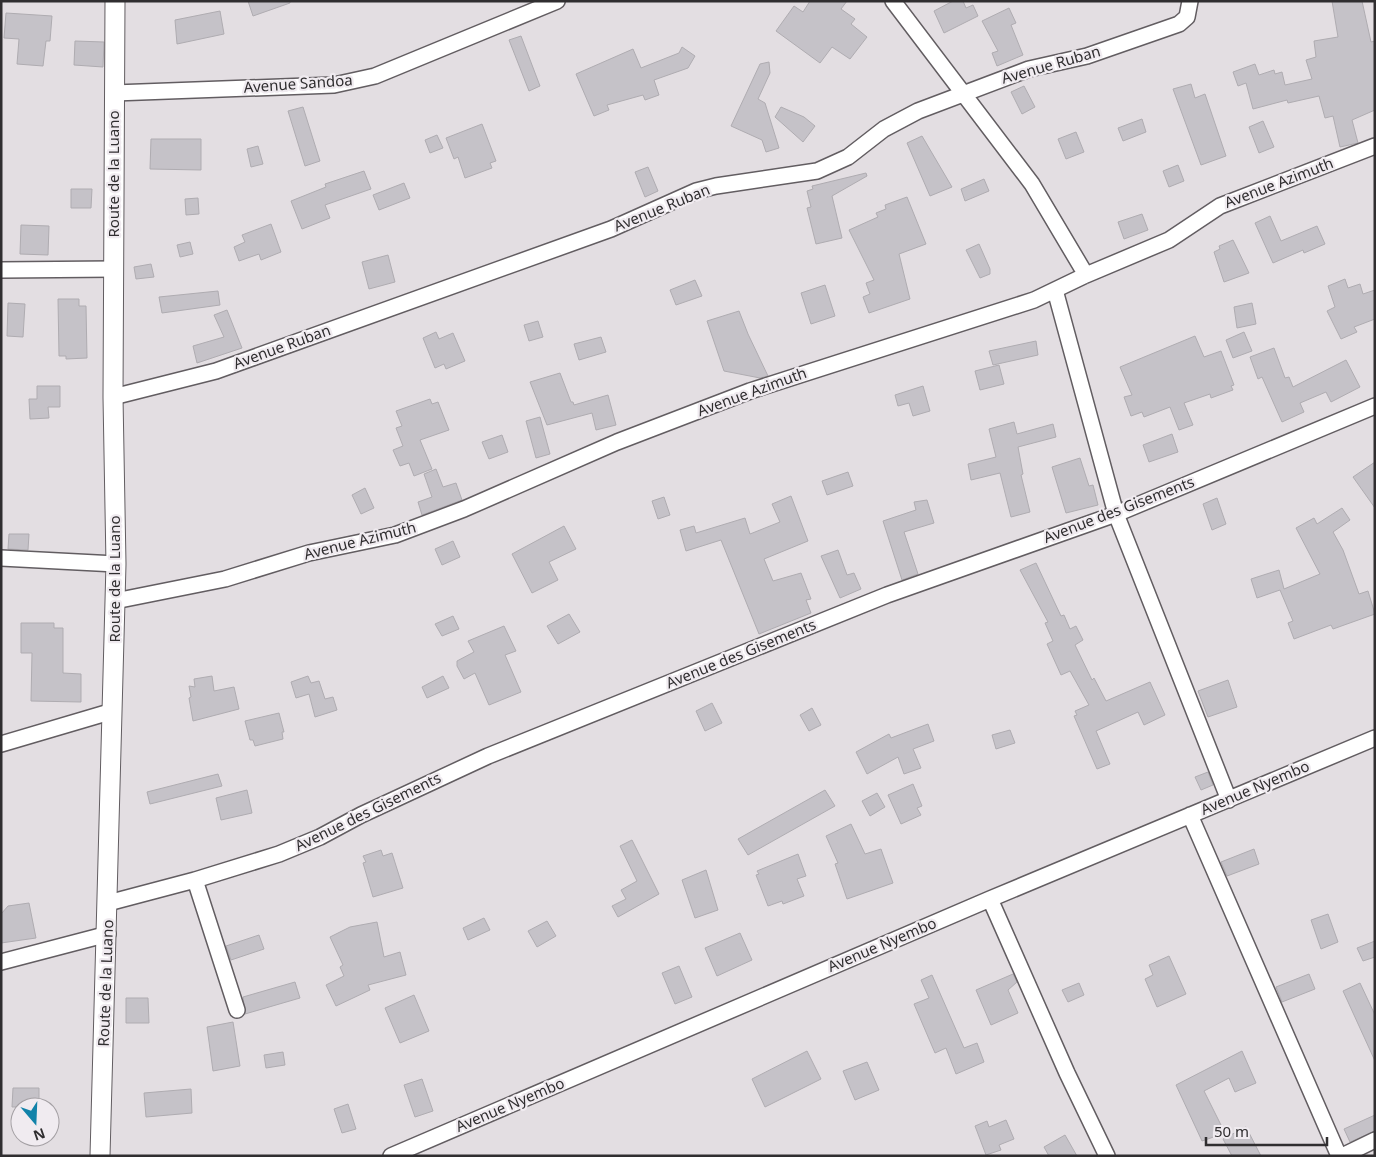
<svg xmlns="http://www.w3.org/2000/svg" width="1376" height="1157" font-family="'Noto Sans',sans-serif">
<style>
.building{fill:#c5c2c8;stroke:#afacb1}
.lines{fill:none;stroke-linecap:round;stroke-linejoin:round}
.minor-casing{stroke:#625d61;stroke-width:18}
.tertiary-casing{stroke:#625d61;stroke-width:21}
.minor{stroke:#fff;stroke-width:15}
.tertiary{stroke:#fff;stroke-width:19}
.labels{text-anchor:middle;stroke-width:4.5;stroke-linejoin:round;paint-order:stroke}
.street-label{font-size:15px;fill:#302e30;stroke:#f0ebf0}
</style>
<rect width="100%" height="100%" fill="#e3dee2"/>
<!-- building -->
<path class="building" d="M248,1H290V3L253,16Z
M810,1H847L841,9L855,19L851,24L867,37L850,59L832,47L820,63L776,31L794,6L803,12Z
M953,1H963L966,8L973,5L978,16L944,33L934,11Z
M1332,1H1362L1371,42L1375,41V110L1352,120L1358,143L1340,147L1333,116L1325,118L1319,96L1288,103L1287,100L1253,109L1246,83L1238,86L1233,72L1255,64L1259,75L1274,70L1275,74L1282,72L1285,85L1312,79L1306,60L1316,57L1314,41L1338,37Z
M1009,8L1016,23L1011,25L1023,55L997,66L992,53L998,51L982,21Z
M220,11L224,34L177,44L175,20Z
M6,13L52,16L50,41H46L43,66L17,64L19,39L4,38Z
M521,36L540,86L529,91L509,40Z
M75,41L104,42L103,67L74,65Z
M682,47L695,56L688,68L654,80L659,95L645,100L643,95L607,105L609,110L594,116L576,74L633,49L641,68L679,53Z
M769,62L770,73L758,99L765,103L779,148L766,152L762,140L731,126L760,64Z
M1191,84L1195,98L1205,94L1226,156L1201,165L1173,89Z
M1024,86L1035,107L1022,114L1011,92Z
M303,107L320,161L305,166L288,111Z
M781,107L804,117L815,126L803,142L775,117Z
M1142,119L1146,132L1123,141L1118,128Z
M1263,121L1274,147L1259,153L1249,127Z
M482,124L496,161L490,163L492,168L465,178L458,157L454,159L446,138Z
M1076,132L1084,152L1066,159L1058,139Z
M437,135L443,148L430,153L425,140Z
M922,136L952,187L930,196L907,143Z
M151,139H201V170L150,169Z
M258,146L263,164L251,167L247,149Z
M1178,165L1184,181L1169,187L1163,171Z
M648,167L658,191L645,197L635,172Z
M364,171L371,189L325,205L330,218L302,229L291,201L326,187L325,184Z
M866,173L867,176L832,196L842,238L816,244L807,208L811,207L807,191L813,189L812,186Z
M984,179L989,191L965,201L961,189Z
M404,183L410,198L379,210L373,195Z
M71,189H92L91,208H71Z
M907,197L926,244L899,254L910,299L869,313L863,297L870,294L866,283L874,280L849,230L878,217L876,213L886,209L885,205Z
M198,198L199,214L186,215L185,199Z
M1142,214L1148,230L1124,239L1118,222Z
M1270,216L1281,241L1317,226L1325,244L1304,253L1303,250L1273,263L1255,223Z
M271,224L281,252L261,260L259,254L239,261L234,247L245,242L242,235Z
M21,225L49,226L48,255L20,254Z
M1233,240L1249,273L1224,282L1214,252L1220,249L1219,246Z
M190,242L193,254L180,257L177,245Z
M979,244L990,269V274L980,278L966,250Z
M388,255L395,282L369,289L362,262Z
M151,264L154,277L136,279L134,267Z
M1345,279L1348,288L1360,284L1363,294L1375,290V319L1354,327L1357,332L1341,339L1327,311L1335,307L1328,286Z
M695,280L702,296L676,305L670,290Z
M825,285L835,316L811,324L801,293Z
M218,291L220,305L162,313L159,297Z
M58,299H79V306H86L87,358L66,359V356H59Z
M8,303L25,304L23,337L7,336Z
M1252,303L1256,324L1237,328L1234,307Z
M227,310L242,348L197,363L193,346L224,337L214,315Z
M739,311L748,334L768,376L760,378L724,371L707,321Z
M538,321L543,337L529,341L524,325Z
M436,332L439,339L453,333L465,361L446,369L444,364L435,368L423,338Z
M1244,332L1252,351L1233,358L1226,340Z
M1195,336L1204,357L1221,351L1234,385L1231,386L1233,390L1211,398L1210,394L1184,403L1193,425L1179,430L1170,407L1144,417L1142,412L1131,416L1124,397L1132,395L1120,367Z
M601,337L606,352L579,360L574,344Z
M1036,341L1038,355L993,365L989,351Z
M1274,348L1285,378L1289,377L1293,387L1346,360L1360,387L1331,402L1326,392L1300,403L1304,412L1282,422L1262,377L1258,379L1250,357Z
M999,365L1004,384L980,390L975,371Z
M560,373L571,402H573L574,405L608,395L616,425L596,430L592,413L547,425L530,382Z
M37,386H60V407H48L49,418L30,419L29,399H37Z
M923,386L930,411L913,416L909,403L898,406L895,395Z
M430,399L432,404L438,402L449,430L420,440L432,469L414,476L409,463L400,466L393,450L403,446L396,428L402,426L396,411Z
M540,417L550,454L536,458L526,421Z
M1014,422L1017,434L1053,424L1056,437L1018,447L1023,474L1021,475L1030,512L1011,517L1000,473L971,480L968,464L996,457L989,429Z
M1172,434L1178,452L1149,462L1143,445Z
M502,435L508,452L489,459L482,442Z
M1080,458L1089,486L1093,485L1098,505L1066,513L1052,467Z
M1375,462V508L1353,477Z
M436,469L443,487L456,483L462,500L422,515L418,502L432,497L424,474Z
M848,472L853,486L827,495L822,481Z
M365,488L374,508L361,514L352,495Z
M791,496L808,541L764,559L773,581L801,573L811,599L806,600L811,613L759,634L721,540L686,551L680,530L694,526L696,533L745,518L750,534L780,522L772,504Z
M664,497L670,515L658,519L652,501Z
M1217,498L1226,524L1212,530L1203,504Z
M927,500L934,523L904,532L918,574L902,580L883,521L916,510L914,502Z
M1342,508L1350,520L1333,532L1343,550L1359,594L1368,591L1375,614L1333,629L1331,625L1294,639L1288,623L1293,621L1280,590L1257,598L1251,579L1279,570L1284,589L1320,574L1296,528L1314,518L1317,524Z
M564,526L576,549L549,562L558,580L532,593L512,554Z
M9,534H29L28,550L8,549Z
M453,541L460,557L442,565L435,549Z
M838,550L847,575L854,573L861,589L840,598L821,556Z
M1036,563L1061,616L1064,615L1070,629L1076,626L1083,640L1075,645L1092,680L1094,678L1106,701L1150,682L1165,715L1144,725L1138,712L1096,731L1110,764L1097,769L1074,716L1077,715L1075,711L1089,705L1070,671L1061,675L1047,644L1053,641L1045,623L1048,622L1020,570Z
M569,614L580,632L558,644L547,626Z
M453,616L459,629L442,636L435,624Z
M21,623H54V628H63V673L81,674V702L31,701L32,653H21Z
M504,626L516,651L505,655L521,692L489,705L475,673L464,679L457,666V661L474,652L468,641Z
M212,676L214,691L234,687L239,709L193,721L189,698L191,697L189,686L195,687L194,679Z
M308,676L311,683L319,681L325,699L333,697L337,710L315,717L309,694L296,698L291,682Z
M443,676L449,688L427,698L422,687Z
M1228,680L1237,707L1208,717L1198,691Z
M712,703L722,723L705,731L696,711Z
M812,708L821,725L809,731L800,715Z
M279,713L284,732H282L283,739L255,746L253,740H250L245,721Z
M928,724L934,741L913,749L921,768L904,774L898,757L867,774L856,752L889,734L891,738Z
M1010,730L1015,743L996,749L992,735Z
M1208,772L1213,785L1201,790L1195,777Z
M218,774L222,786L150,804L147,792Z
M913,784L922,806L917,808L921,815L901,824L888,795Z
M247,790L252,813L221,820L216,798Z
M825,790L835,806L748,855L738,839Z
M877,793L885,807L870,816L862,801Z
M851,824L865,854L881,849L893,883L847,899L835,864L838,863L826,836Z
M632,840L659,894L618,917L612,906L626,899L621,890L637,881L620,846Z
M1254,849L1259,864L1227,876L1221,862Z
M381,850L383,856L392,853L403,888L373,897L363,863L366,862L363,856Z
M798,854L806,876L797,879L804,896L783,904L782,901L768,906L756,875L759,874L757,871Z
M706,870L718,910L695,918L682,880Z
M29,903L36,938L1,943V914L8,906Z
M1328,914L1338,942L1321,949L1311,920Z
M484,918L490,930L468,940L463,928Z
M547,921L556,936L537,947L528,931Z
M377,922L384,957L400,952L406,975L368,985L370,990L336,1006L326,985L344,976L340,967L343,965L330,937L350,927Z
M740,933L752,960L717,976L705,948Z
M259,935L264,949L231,960L226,946Z
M1375,941V957L1363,961L1357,948Z
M1169,956L1186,994L1157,1007L1145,979L1153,975L1149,965Z
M679,966L692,997L675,1004L662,973Z
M1013,974L1017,982L1008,990L1018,1013L991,1025L976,990Z
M1309,974L1315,989L1282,1002L1276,987Z
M932,975L964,1048L977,1043L984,1062L956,1074L946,1048L935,1053L914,1004L929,998L921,980Z
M295,982L300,998L245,1014L243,997Z
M1079,983L1084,995L1068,1002L1062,990Z
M1360,983L1375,1015V1061L1343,991Z
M414,995L429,1031L400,1043L385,1008Z
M126,998H148L149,1023H126Z
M233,1022L240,1066L213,1071L207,1027Z
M807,1051L821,1079L765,1107L752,1079Z
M1242,1051L1256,1083L1235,1092L1229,1078L1204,1091L1225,1133L1202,1141L1176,1085Z
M283,1052L285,1065L266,1068L264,1055Z
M867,1062L879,1090L855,1100L843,1071Z
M422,1079L433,1111L415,1117L404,1085Z
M13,1088H39V1107H12Z
M191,1089L192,1113L146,1117L144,1093Z
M348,1104L356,1129L342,1133L334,1109Z
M1375,1115V1131L1350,1142L1344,1129Z
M1006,1120L1014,1139L999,1145L1001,1150L986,1155L975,1126L987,1121L989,1127Z
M1246,1127L1261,1156H1232L1223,1139Z
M1065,1135L1077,1156H1049L1044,1147Z"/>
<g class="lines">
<defs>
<path id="minor" d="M893,1L1032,184L1086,275
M114,93L334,85L375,76L557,1
M1,270L114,269
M1055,290L1116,514L1229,800
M113,397L216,371L611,229L696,191L716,186L817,171L848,157L884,129L918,111L1029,69L1087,56L1179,24L1187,17L1190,1
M1,558L116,564
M115,601L225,579L309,553L395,535L464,509L617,442L750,391L1034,300L1086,275L1169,240L1220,206L1375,146
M1,744L113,711
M1190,815L1339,1156
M195,880L237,1010
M990,899L1067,1073L1107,1156
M108,903L195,880L279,854L320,837L361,815L488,756L887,595L1116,514L1375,406
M1,962L108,934
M391,1156L990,899L1375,738
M1342,1156L1375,1140"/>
<path id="tertiary" d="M100,1156L116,564L113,397L115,1"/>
</defs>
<!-- minor casing -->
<use href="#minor" class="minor-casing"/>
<!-- tertiary casing -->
<use href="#tertiary" class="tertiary-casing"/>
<!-- minor -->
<use href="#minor" class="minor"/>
<!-- tertiary -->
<use href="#tertiary" class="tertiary"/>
</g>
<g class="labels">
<!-- street labels -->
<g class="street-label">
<text transform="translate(1051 65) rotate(-16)" y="5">Avenue Ruban</text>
<text transform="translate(298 84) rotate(-4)" y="5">Avenue Sandoa</text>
<text transform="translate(114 174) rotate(-90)" y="5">Route de la Luano</text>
<text transform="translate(1279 183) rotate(-21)" y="5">Avenue Azimuth</text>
<text transform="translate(662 208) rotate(-22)" y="5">Avenue Ruban</text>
<text transform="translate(282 347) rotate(-20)" y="5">Avenue Ruban</text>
<text transform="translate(752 392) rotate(-20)" y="5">Avenue Azimuth</text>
<text transform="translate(1119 510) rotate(-21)" y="5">Avenue des Gisements</text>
<text transform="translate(360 541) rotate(-14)" y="5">Avenue Azimuth</text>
<text transform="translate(115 579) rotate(-90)" y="5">Route de la Luano</text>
<text transform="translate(741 654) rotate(-22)" y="5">Avenue des Gisements</text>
<text transform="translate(1255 788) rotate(-23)" y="5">Avenue Nyembo</text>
<text transform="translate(368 812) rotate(-26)" y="5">Avenue des Gisements</text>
<text transform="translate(882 945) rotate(-23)" y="5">Avenue Nyembo</text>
<text transform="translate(106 983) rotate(-88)" y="5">Route de la Luano</text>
<text transform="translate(510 1105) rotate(-23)" y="5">Avenue Nyembo</text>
</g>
</g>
<!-- border -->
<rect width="1376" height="1157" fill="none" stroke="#302e30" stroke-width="5"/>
<!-- north arrow -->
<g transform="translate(35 1122) rotate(161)"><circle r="24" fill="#f0ebf0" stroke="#a39fa3"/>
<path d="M0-4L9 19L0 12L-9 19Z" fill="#1182a9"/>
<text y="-8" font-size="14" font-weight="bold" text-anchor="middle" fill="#302e30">N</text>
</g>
<!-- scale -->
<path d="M1206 1137v8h121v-8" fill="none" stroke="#302e30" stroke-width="2.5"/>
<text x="1214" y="1137" font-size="15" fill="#302e30" stroke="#f0ebf0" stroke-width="4" paint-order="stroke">50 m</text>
</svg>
